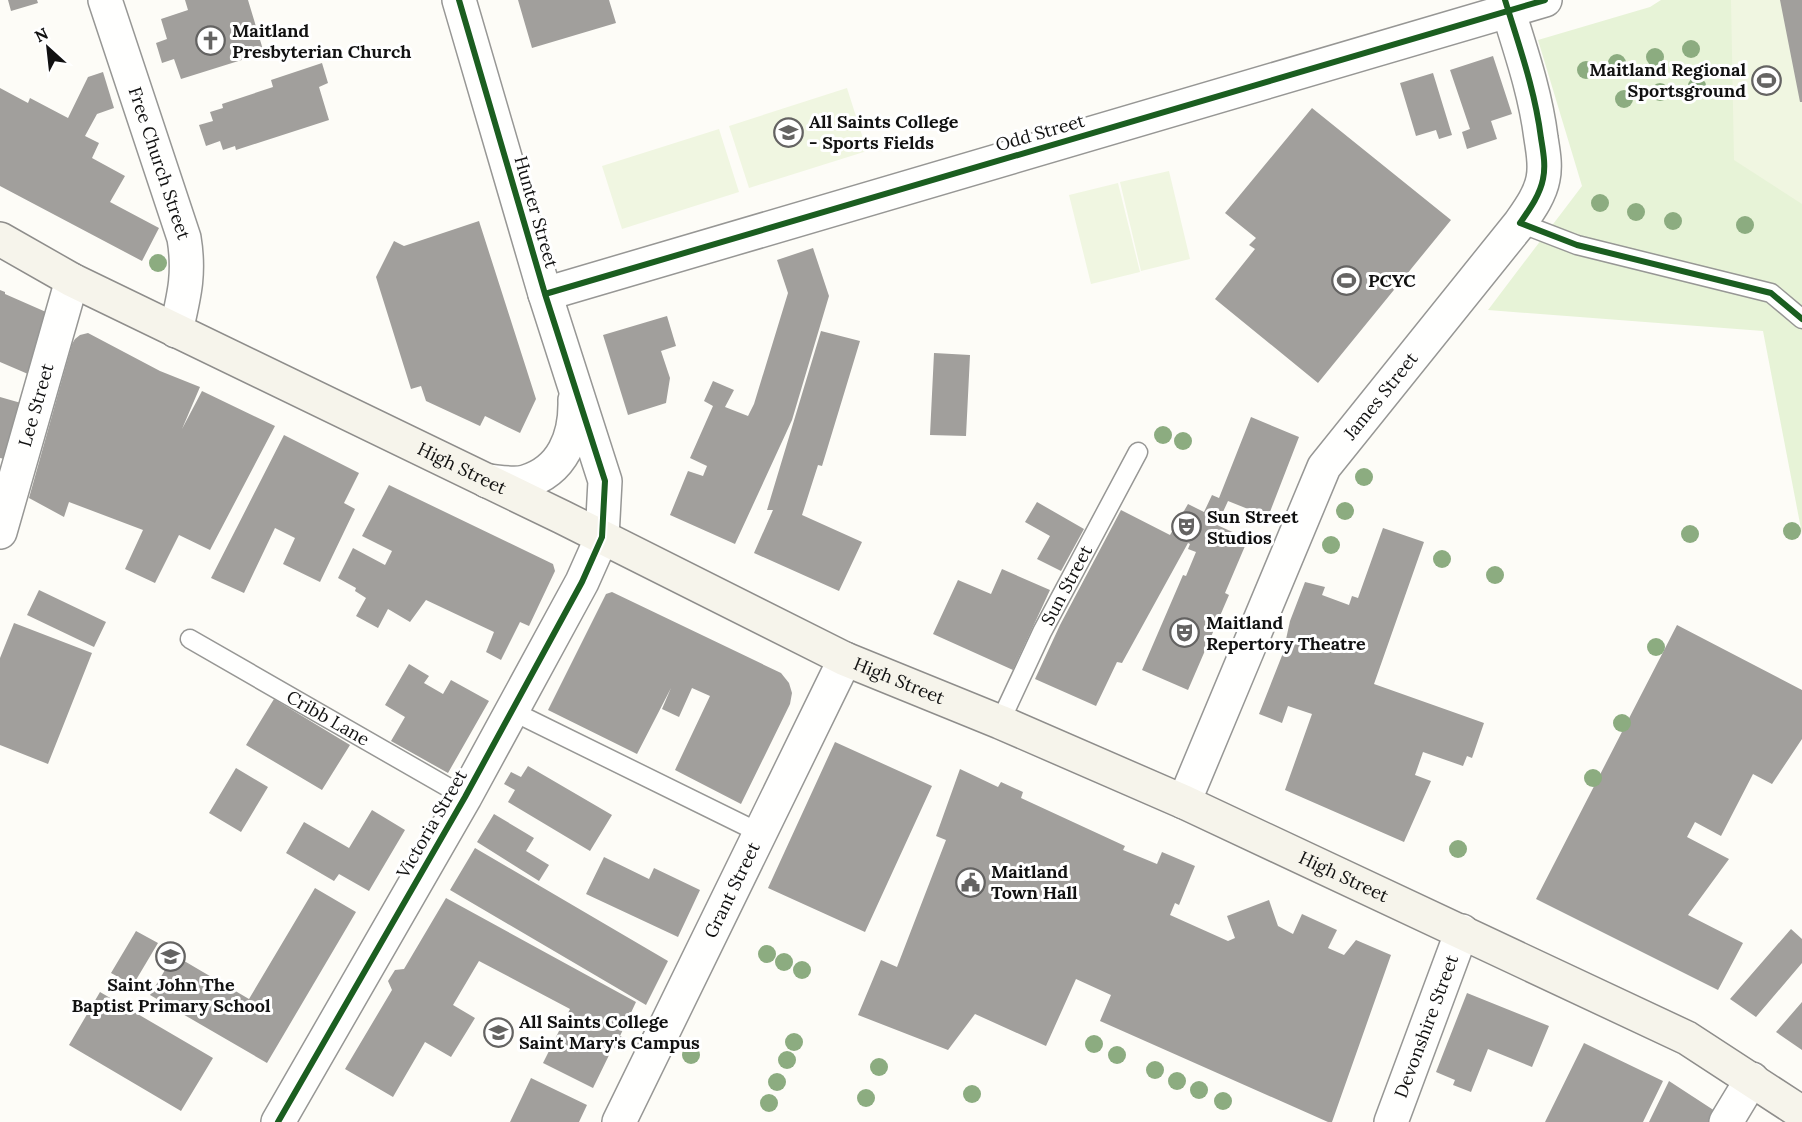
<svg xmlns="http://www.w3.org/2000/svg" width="1802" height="1122" font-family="Lora,serif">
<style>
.green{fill:#e7f3d7}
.pitch{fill:#f0f6e1}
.building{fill:#a19f9c}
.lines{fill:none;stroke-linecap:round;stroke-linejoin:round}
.service-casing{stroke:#979795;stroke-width:21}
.minor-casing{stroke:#979795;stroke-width:36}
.secondary-casing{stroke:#8e8d8b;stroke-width:36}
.service{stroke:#fffffe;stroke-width:18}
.minor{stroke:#fffffe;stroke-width:33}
.secondary{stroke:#f6f4eb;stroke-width:33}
.cycleway-casing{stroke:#fff;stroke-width:10}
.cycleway{stroke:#1b5e20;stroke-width:6}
.tree{fill:#8cac80}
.labels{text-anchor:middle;stroke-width:6;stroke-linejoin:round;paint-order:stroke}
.poi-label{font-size:18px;font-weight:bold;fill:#111;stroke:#fff;text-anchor:start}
.street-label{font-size:18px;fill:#111;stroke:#fff}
</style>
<rect width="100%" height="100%" fill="#fdfcf7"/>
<!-- green -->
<path class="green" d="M1661,0H1802V534L1763,331L1488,310L1582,186L1538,40L1650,7Z"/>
<!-- pitch -->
<path class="pitch" d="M1731,0H1802V204L1734,160Z
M847,88L867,151L749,188L729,126Z
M719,129L739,192L622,229L602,166Z
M1169,171L1190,259L1141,271L1120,182Z
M1118,183L1140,272L1091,284L1069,195Z"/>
<!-- building -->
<path class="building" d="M8,0H37L38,3L11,11Z
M185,0H248L264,53L181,79L174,59L162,63L156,43L167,39L161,19L188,10Z
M518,0H609L616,23L532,48Z
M1780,0H1802V102H1800Z
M1493,56L1512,114L1491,121L1497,139L1467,149L1462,132L1470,129L1450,70Z
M322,63L328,83L319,87L329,120L236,150L235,146L223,150L220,141L206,146L199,125L213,121L210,112L223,108L222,104L273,87L271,80Z
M103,72L114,108L97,114L85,136L99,143L92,158L125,176L110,202L159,228L142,261L0,186V88L28,103L30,98L68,118L88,77Z
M1433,73L1452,135L1439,139L1436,130L1416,136L1400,83Z
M1312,108L1451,220L1318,383L1215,299L1255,249L1249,245L1256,238L1225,213Z
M479,221L536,399L520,433L485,416L480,426L426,401L421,386L411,389L376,277L394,241L404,246Z
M813,248L829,296L792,420L735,544L670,515L688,471L703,476L707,466L690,458L713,406L704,401L713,381L734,390L725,407L748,416L754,404L788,293L777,260Z
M0,290L5,292V294L46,312L28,374L0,362Z
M667,316L676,346L661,351L670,378L666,403L628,415L603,335Z
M821,331L860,341L822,466L818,465L802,515L862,542L839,591L754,553L773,510H767Z
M88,333L160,371L200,387L182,429L202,391L275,426L210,550L179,535L155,583L125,569L143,530L69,502L64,517L29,498L72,344L75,339L80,335Z
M934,353L970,355L966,436L930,435Z
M0,397L21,403L5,459L0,458Z
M1251,417L1299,437L1268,517L1228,501L1217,525L1248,539L1225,593L1229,595L1188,690L1142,670L1183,575L1186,576L1196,552L1188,549L1190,544L1188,543L1122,663L1117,662L1096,706L1035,679L1060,625L1121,510L1170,535L1188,504L1204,512L1212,495L1219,498Z
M284,435L359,473L344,503L355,509L320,582L283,564L295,538L275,528L244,593L211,578Z
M389,485L553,564L555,571L529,626L520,622L501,660L486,652L494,632L426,600L410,622L388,609L378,628L356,616L366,598L355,591L356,588L338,578L353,548L385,565L392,551L362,536Z
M1037,502L1084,529L1061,571L1037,559L1050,536L1025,522Z
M1383,528L1424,542L1374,684L1484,723L1472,758L1467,756L1463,766L1423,752L1415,775L1431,781L1404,842L1285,790L1312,714L1288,706L1282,723L1259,714L1283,653L1290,621L1305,582L1325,587L1322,595L1349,605L1352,596L1358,598Z
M1002,569L1050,590L1013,670L933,634L958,580L991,594Z
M39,590L106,622L94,647L27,615Z
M612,592L781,673L789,683L792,693L790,704L741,804L675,770L710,696L692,688L679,717L662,709L671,688L637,754L548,710L606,594Z
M14,623L92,653L48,764L0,745V658Z
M1677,625L1802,690V739L1772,784L1753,774L1721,836L1695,822L1687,837L1729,859L1688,915L1743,943L1718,990L1536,899Z
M409,664L429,676L424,683L443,694L451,680L489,701L448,773L391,741L405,717L385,705Z
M274,699L350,745L322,790L246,745Z
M835,742L932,786L865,932L768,888Z
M528,766L612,815L590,851L508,802L515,790L504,784L511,772L521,777Z
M236,768L268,787L241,832L209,813Z
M960,769L998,787L1001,782L1023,792L1021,798L1125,846L1123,850L1157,864L1162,852L1195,866L1179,905L1175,903L1170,915L1228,941L1235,938L1227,916L1269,900L1278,926L1293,934L1302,914L1337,930L1328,948L1344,955L1356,940L1391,955L1332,1122H1328L1100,1021L1111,995L1076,979L1046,1046L975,1014L948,1050L858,1015L881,960L897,967L946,840L936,836Z
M372,810L405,830L369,891L339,874L334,881L286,853L304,822L349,848Z
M494,814L534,838L526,851L549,865L539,881L477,842Z
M475,848L668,961L646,1005L450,890Z
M604,857L649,879L654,868L700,890L678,937L586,894Z
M315,888L356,912L267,1063L150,995L174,955L249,999Z
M446,898L636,1002L620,1036L628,1040L623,1052L613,1047L593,1088L543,1063L570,1009L479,961L453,1005L475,1018L451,1057L425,1042L393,1097L345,1069L392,990L388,981L395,970L404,969Z
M1791,929L1802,939V963L1756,1017L1730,999Z
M136,931L158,943L133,985L111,973Z
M100,992L213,1058L181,1111L69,1045Z
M1467,993L1549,1026L1532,1067L1488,1049L1471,1092L1453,1085L1455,1080L1436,1072Z
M1802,1002V1050L1776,1032Z
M1584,1043L1663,1081L1643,1122H1545Z
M531,1078L587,1105L579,1122H510Z
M1669,1081L1715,1111L1710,1122H1649Z"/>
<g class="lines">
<defs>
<g id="service">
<path d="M1520,223L1577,245L1771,293L1802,319"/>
<path id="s1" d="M190,639L465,797"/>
<path d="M512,711L760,833"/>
<path id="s2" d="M1000,722L1042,632L1138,452"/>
</g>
<g id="minor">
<path id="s3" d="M105,0L184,238C190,274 184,296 176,331"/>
<path d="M545,294L1545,0"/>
<path d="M487,481C499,482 514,485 525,482C563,471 576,436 575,400"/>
<path id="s4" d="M0,532L72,280"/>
<path id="s5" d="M1184,802L1324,467L1520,223C1529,210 1540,195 1543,179C1546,165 1543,151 1541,138C1535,90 1519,46 1505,0"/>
<path d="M278,1122L465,797L582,582L602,537L605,481L545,294L459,0"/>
<path id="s6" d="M619,1122L845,659"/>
<path id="s7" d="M1391,1122L1462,931"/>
<path d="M1726,1122L1752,1079"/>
</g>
<g id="secondary">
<path id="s8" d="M0,239L72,280L562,517L845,659L1000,722L1184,802L1687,1038L1802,1113"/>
</g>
</defs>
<!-- service casing -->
<use href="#service" class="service-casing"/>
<!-- minor casing -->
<use href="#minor" class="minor-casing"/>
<!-- secondary casing -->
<use href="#secondary" class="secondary-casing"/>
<!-- service -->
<use href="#service" class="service"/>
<!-- minor -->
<use href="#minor" class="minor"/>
<!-- secondary -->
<use href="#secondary" class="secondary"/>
<defs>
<path id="cycleway" d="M1505,0C1519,46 1535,90 1541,138C1543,151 1546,165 1543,179C1540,195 1529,210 1520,223L1577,245L1771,293L1802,319
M545,294L1545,0
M278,1122L465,797L582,582L602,537L605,481L545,294L459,0"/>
</defs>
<!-- cycleway casing -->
<use href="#cycleway" class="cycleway-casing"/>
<!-- cycleway -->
<use href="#cycleway" class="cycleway"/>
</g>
<!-- trees -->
<g class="tree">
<circle cx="1691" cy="49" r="9"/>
<circle cx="1655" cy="57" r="9"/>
<circle cx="1617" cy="63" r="9"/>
<circle cx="1586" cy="70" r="9"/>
<circle cx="1697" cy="86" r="9"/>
<circle cx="1660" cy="92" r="9"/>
<circle cx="1624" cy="99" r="9"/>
<circle cx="1600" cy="203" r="9"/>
<circle cx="1636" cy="212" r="9"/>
<circle cx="1673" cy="221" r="9"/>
<circle cx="1745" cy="225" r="9"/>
<circle cx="158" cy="263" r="9"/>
<circle cx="1163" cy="435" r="9"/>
<circle cx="1183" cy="441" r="9"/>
<circle cx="1364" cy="477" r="9"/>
<circle cx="1345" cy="511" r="9"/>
<circle cx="1792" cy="531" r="9"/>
<circle cx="1690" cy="534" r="9"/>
<circle cx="1331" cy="545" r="9"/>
<circle cx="1442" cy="559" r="9"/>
<circle cx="1495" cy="575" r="9"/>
<circle cx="1656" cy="647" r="9"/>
<circle cx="1622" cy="723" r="9"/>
<circle cx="1593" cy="778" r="9"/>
<circle cx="1458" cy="849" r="9"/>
<circle cx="767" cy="954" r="9"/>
<circle cx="784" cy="962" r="9"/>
<circle cx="802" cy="970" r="9"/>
<circle cx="794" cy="1042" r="9"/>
<circle cx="1094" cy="1044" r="9"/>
<circle cx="691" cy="1055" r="9"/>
<circle cx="1117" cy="1055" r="9"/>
<circle cx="787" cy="1060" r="9"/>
<circle cx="879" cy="1067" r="9"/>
<circle cx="1155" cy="1070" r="9"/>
<circle cx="1177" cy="1081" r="9"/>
<circle cx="777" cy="1082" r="9"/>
<circle cx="1199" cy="1090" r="9"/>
<circle cx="972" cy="1094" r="9"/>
<circle cx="866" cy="1098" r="9"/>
<circle cx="1223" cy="1101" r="9"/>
<circle cx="769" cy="1103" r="9"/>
</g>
<!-- icons -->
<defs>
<symbol id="church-ring" viewBox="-11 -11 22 22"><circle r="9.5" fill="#fff" stroke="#646362" stroke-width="1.5"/><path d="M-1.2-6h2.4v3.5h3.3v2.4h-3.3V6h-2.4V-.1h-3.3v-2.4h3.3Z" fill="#646362"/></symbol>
<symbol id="stadium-ring" viewBox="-11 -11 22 22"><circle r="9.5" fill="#fff" stroke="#646362" stroke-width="1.5"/><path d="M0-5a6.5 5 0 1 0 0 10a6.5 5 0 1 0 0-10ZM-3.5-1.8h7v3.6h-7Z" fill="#646362"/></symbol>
<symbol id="school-ring" viewBox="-11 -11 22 22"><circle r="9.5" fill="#fff" stroke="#646362" stroke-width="1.5"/><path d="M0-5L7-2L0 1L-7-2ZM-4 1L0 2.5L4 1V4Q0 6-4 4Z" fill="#646362"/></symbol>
<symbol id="theatre-ring" viewBox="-11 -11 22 22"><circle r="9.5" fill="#fff" stroke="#646362" stroke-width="1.5"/><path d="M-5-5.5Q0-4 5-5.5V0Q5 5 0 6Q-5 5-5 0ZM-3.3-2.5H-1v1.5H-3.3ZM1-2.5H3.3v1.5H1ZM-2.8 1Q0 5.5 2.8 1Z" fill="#646362"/></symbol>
<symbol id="civic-ring" viewBox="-11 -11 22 22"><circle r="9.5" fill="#fff" stroke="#646362" stroke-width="1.5"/><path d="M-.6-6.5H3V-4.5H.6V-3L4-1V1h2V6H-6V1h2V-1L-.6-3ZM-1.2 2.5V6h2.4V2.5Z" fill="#646362"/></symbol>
</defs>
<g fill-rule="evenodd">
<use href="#church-ring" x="194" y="24" width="33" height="33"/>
<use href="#stadium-ring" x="1750" y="64" width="33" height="33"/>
<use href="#school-ring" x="772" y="116" width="33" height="33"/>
<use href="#stadium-ring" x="1330" y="264" width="33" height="33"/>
<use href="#theatre-ring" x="1170" y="510" width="33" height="33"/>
<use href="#theatre-ring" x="1168" y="616" width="33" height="33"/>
<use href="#civic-ring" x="954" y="866" width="33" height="33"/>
<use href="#school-ring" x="154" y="940" width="33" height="33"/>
<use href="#school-ring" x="482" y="1016" width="33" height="33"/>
</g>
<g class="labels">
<!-- poi labels -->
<g class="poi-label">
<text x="232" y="37">Maitland<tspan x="232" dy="21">Presbyterian Church</tspan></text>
<text x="1746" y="76" text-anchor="end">Maitland Regional<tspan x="1746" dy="21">Sportsground</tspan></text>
<text x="809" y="128">All Saints College<tspan x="809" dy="21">- Sports Fields</tspan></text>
<text x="1368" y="287">PCYC</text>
<text x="1207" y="523">Sun Street<tspan x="1207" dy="21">Studios</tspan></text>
<text x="1206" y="629">Maitland<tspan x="1206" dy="21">Repertory Theatre</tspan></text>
<text x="991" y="878">Maitland<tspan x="991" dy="21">Town Hall</tspan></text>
<text x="171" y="991" text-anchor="middle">Saint John The<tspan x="171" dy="21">Baptist Primary School</tspan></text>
<text x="519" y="1028">All Saints College<tspan x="519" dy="21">Saint Mary's Campus</tspan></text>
</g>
<!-- street labels -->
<g class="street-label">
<text transform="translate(1040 133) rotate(-16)" y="6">Odd Street</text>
<text dy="6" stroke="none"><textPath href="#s3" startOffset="172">Free Church Street</textPath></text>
<text transform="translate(536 212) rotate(74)" y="6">Hunter Street</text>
<text dy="6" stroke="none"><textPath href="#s5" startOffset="454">James Street</textPath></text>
<text dy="6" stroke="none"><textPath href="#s4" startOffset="132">Lee Street</textPath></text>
<text dy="6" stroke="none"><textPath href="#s8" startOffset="516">High Street</textPath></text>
<text dy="6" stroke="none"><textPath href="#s2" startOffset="152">Sun Street</textPath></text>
<text dy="6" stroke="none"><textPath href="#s8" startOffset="1002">High Street</textPath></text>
<text dy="6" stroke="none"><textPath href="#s1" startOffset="159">Cribb Lane</textPath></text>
<text transform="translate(432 824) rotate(-60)" y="6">Victoria Street</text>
<text dy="6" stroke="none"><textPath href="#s8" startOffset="1488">High Street</textPath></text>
<text dy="6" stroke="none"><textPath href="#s6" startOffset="258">Grant Street</textPath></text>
<text dy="6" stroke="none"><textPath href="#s7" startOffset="102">Devonshire Street</textPath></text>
</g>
</g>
<!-- north arrow -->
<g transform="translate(48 48) rotate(333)" stroke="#ffffff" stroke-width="4.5" paint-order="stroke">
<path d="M0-4.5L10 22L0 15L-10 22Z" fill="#111111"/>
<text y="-9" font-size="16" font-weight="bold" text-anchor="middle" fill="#111111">N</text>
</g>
</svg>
